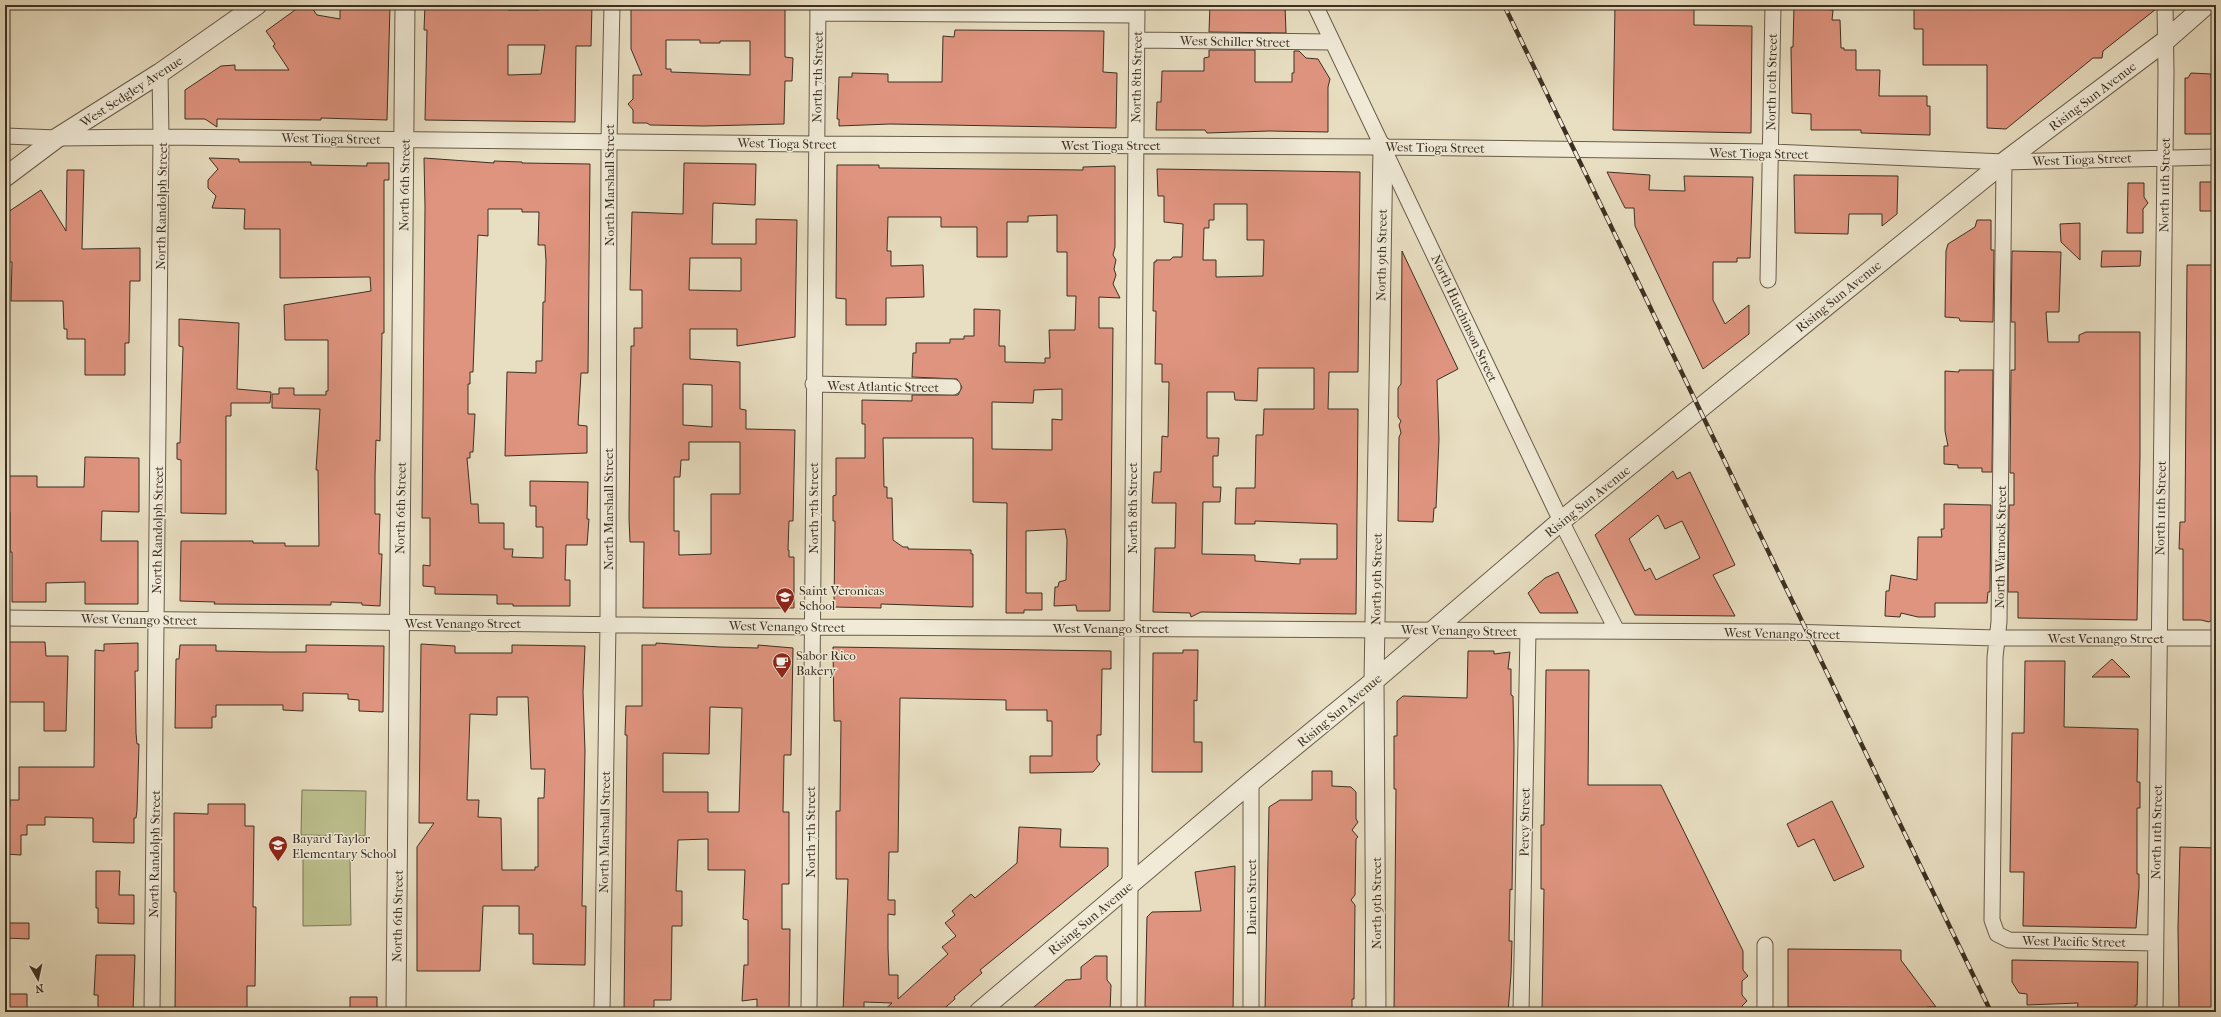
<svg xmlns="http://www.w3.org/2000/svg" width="2221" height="1017" font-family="'IM FELL French Canon',serif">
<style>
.green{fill:#bcc08e;stroke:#7c7858}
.building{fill:#df947f;stroke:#3d3022;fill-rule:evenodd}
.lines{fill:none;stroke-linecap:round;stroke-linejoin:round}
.minor-casing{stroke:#685c4a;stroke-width:17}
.tertiary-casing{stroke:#685c4a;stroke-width:21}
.minor{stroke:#f0ead7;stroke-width:15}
.tertiary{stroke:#f0ead7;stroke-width:19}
.rail-casing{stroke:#3d3022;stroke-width:4.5}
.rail{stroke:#f0ead7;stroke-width:3;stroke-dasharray:9;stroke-linecap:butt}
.labels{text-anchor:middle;stroke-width:3;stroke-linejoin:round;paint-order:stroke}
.street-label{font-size:13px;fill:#3d3022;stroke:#f0ead7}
.poi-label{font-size:13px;fill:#3d3022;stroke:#f0ead7;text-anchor:start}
</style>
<rect width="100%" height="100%" fill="#e8dec1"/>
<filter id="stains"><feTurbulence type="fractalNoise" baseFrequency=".005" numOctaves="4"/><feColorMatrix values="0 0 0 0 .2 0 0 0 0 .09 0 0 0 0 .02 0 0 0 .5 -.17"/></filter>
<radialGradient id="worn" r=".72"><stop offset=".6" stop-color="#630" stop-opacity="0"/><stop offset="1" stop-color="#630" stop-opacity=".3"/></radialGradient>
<!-- green -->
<path class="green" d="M302,790L366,791L365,836L301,835Z
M303,858H350L351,925L303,926Z"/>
<!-- building -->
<path class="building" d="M302,5H310L317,15L340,19V5H390L387,120L321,118V120L217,119V127L205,119H185V90L221,66L235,65V70H289L273,46L275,44L266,31Z
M425,5H509L508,10H539V5H592L591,46H576L575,122L425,120L427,30H424ZM508,45H545L541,74L508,75Z
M631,5H785V57L793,58L792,81H785L784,124L704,126L650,125L647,123H633V110L628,104L633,99V75H642L631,49ZM666,40H700V43H720V41H750V75L671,72V69H666Z
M1210,5H1285L1286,33L1209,32Z
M1615,5L1694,7V25L1752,26L1751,133L1613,130Z
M1975,5L1991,6V7H2000V9H2156L2103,51L2102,58H2093L2006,129L1987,128V65H1923V29H1914V8L1964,9Z
M1794,6L1820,7V9L1833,10L1832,20H1840L1841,48H1844V50H1856V70H1880L1879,96H1927V106H1930V135L1861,133V130H1811V114L1792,113L1791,47H1793Z
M955,30L1104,31L1103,72L1117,73L1116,128L890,124L839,126V119H837L839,77H852V73L888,74V82H942L943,36L954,37Z
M1209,50H1255V82H1292V73H1294V51H1299L1306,58L1318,59L1330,79L1328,87V132L1269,131L1207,133L1205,130H1156L1157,102H1161L1162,71H1204V58L1209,57Z
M2191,73L2211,74V78L2216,77V134H2185V78H2188Z
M209,158L239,159V162H311V165L367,166V163H389V180H384V333H382L380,441L376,440L375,475V514H380L379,543V554H382L380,606L362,605V603L331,602V605L214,604L215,602L180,601L181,541H253V543H285V546H319L318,470H316L320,409L272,408V394H279V388H294V395H326V391H328V340H285L284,305L371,291L370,277L280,278V229H244L245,209L212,208L216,196L208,188V180L218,169Z
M424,158L494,163V161L522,162V163L590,164L588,373H581L578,425L587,426V453L505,456L507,372L536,373V361H542L543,302H545L546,261L545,245H538L539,212H522V209H488V236L478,235L473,372H470V384H468V414H475L473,452H470V458H467L471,504H478L479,523H504V549H513L512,557L543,558V527H536V506H530V481L588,482L587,519H589L587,545H566L565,580H570V606H513V604H497V595L435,594V587L423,586V565L430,566V518H422L425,207Z
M684,163L756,164L755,205L713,203L712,244H756V219L797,220L795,337L737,346V329H690V359L740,362V409L746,410V429L795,430L793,521H789L788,550H789V557H794V608H643L644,542H630L629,518L631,346H634V328H642V290H630L632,212L683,214ZM690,258H741V291L689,290ZM683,384L712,385V427L683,425ZM689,442H740V494H711V554L679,555V531H674V477H680L681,460H689Z
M837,165H879V168H890L989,169L1083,170V167L1115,166V247L1113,255L1116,260L1114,269L1116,275L1113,284L1120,298L1099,297V328H1113L1110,611H1077L1076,605L1054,606L1055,587H1058L1059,582L1066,580L1067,540L1065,529L1026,531V593H1042V610H1024V613H1006L1007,503L973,502V438H883L884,487H887V498H892L893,540L903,547H908V549L971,550V554H973V607L881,604V608L834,607L835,521H833V496L836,495V458H865V424H862V400L912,401V395H958L962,387L957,379L912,377L913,353H916V343H950V339H964V336H974V309L1000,310L999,346H1005V362L1045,363V358H1050L1049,330H1075L1076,296H1067V252H1057V215L1028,216V222H1007V257H977V227H941V217H888L887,251H891V266L923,265L924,297L886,298V325H846V299L836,298ZM1062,389V420L1052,419V450L992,449V402L1033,403L1034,390Z
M1157,169L1360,172L1358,372H1329L1328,409H1358L1356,614L1201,612L1191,617L1190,613L1153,612L1155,548H1175L1176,503H1152L1154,472H1161L1162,436L1168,437L1169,382H1162V364H1155L1156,311H1153L1154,262H1156V260H1170L1173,257H1182L1183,224L1164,222V196H1158ZM1214,204H1247V240H1264L1263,276L1216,277V260H1203L1204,228H1209V220H1214ZM1258,368H1314V409H1264L1263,435H1256L1255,488H1236L1235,524H1255V521L1337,524V559H1300V564L1255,561V555L1202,554L1203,502H1220L1221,487H1213V456H1218L1219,438H1207V392H1234L1235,400L1257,401Z
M67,170H84L82,249L140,248V281H130L129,343H125V375H85V339H67V329H64L63,301H11L12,262H5V214L41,190L66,231Z
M1607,172L1650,175L1649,190L1685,191L1684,176L1753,177L1750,258H1737V262H1713V300L1725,324L1749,305V334L1703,369L1635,226L1634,208H1625Z
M1794,175L1898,176L1897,214L1882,226V214H1849L1848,234L1795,233Z
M2200,182H2216V211H2200Z
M2128,183H2144V197L2148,203L2143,209V233H2127Z
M1977,220H1991V250H1994L1993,322L1960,321L1959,318L1945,317L1946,251L1948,244L1975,227Z
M2080,223V260L2061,242L2060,224Z
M1402,251L1458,369L1437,380L1439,439L1436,508H1434L1433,522L1398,521L1399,437L1401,433L1399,425L1401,421L1398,417V388L1401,384Z
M2012,251L2061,252L2059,312H2046L2048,342H2079V335L2086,332H2140V455L2137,620L2018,618V592H2008L2009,505H2014V473H2010L2011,370H2015V322H2011Z
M2102,251H2141L2140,266L2101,267Z
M2187,265H2216V617L2209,622L2201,620H2183V549H2179L2180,522H2185Z
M179,319L239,323L237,389L271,392L270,403H231V416H226V514L181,513V460L177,459V443H180L183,347L179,346Z
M1959,370H1993L1992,472H1982V468H1958V465L1944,464V446H1948L1945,431V371L1959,372Z
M85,457L139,458V512L102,511L101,541H138V604H85V582L46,583V602H12V552H10V512H5V476H37V487H84Z
M1673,471L1677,479L1690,472L1735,565L1713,575L1735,616L1635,615L1595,535ZM1658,515L1665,529L1682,521L1700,558L1656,580L1650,568L1645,571L1629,539Z
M1944,504L1991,505L1990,592H1988L1987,603H1935V617H1918L1901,613L1900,617L1885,616L1886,591H1889L1891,575L1917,580L1918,537H1942L1941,529H1944Z
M1558,572L1578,613H1540L1528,593L1545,578Z
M5,642H45L46,656H68L66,731H44V702H5Z
M138,643V671H135L136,733L137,744H139L137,810L136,818H134V843L93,842V818L45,817V825H27V835H21V855L5,854V807H10V800H19V767H94L95,650L104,651V644Z
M656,643L720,647L758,648V645L793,648L791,755H784L783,812H789V884H782V929H790L789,1012H757V999L742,1001L744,965H748V920L743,919L745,870H708V839L678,840L676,891H682V926H672L671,1000H654V1012H624L627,735H625L626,706H642V645H656ZM710,707L742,708L739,812H708V792H663V753L709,754Z
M421,644L455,646V653H512V645L585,646L583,692L585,751L582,906H586L585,965L533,964V934H519V906H483L480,971H417V847L434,823H419ZM497,697H528L531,769H545L544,798H538V867H535V870H502L501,818L478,817L479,800H467L470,714L497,715Z
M180,645H216V651L269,652H306V645L384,646L383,712L359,711V700L348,699V694L303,693V711L283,710V705H216V717H212V728H175L176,659H179Z
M833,647L1111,651V669H1102L1101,735H1097V760L1100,764L1093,772L1030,773V756H1052V721H1047V710H1006V700L900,698L898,852H889L888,900H895V915L888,914V949L889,975H898V999L948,954L942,947L956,936L945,923L955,915L952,911L971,894L975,898L1017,863L1019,827L1061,829L1060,847L1108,848V866L980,970L982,973L954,997L955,999L940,1012H882L892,1003L864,1002V1010L843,1012L848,879H836V811H840L841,721H834Z
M1183,650H1198L1197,701L1194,700V742H1202V772H1152L1153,653H1183Z
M1468,651H1494V654L1510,652L1508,669H1511V695L1513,696L1514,747L1512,890L1510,889L1509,941H1512L1511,974L1508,1012H1394L1396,789H1394V736H1397V701L1403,696L1467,698Z
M2112,659L2130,677H2092Z
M2025,661H2065L2064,727L2138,729L2137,782H2140V808H2137V874H2139V887L2136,928L2023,926L2024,872H2010L2011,801L2012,733H2024Z
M1546,670H1589L1588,785H1661L1743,951V970L1748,976L1742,981V995L1747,1001L1742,1006V1011L1585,1009V1012H1542L1544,889H1541V825H1544Z
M1312,771H1332V786L1351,787L1356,792V819L1358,822L1352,830L1358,837L1356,839L1355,895L1351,900L1355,905L1354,999H1352V1012H1265L1269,807L1280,800H1312Z
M1832,801L1864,867L1834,881L1814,839L1798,847L1787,824Z
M208,804H245V826H254L253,907H256L255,986H247V1012H175L176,892H174V813L208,814Z
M2180,847L2216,848V1012H2179L2178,927Z
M1235,866L1233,1012H1204V1010L1174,1009V1012H1151L1145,1006L1147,917L1152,912L1201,911L1195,872Z
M96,871H120L119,895H134V924L98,923V908H96Z
M5,923H29V939L5,938Z
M1788,949L1901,950V960L1936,1007H1927V1008L1788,1007Z
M96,955H135L133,1012H98V995H94Z
M1095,956H1107V980L1111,985L1110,1012H1028L1066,980L1081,979V967Z
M2012,960L2138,962L2137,1005H2135V1012H2077L2078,1003L2027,1005V994L2019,993L2012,982Z
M5,994H27V1012H5Z
M350,997H377V1012H350Z"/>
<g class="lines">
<defs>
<path id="minor" d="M1315,5L1561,521L1617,631
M818,13L1137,15
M1137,40L1332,42
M5,136L57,138L161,137L817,144L1383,147L1770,152L2004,162L2216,157
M2004,162L1999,622L1995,657L1992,920L1997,934L2009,940L2155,943
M1768,280L1773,5
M813,384L953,387
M5,618L812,627L1788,632L1996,638H2216
M152,1012L161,137L160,73
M602,1012L608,624L609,140L612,5
M809,1012L818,5
M1129,1012L1137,5
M1251,1012V782
M1521,1012L1528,631
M1765,1012V945
M2155,1012L2166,73L2165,5"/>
<path id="tertiary" d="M5,177L57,138L160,73L257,5
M396,1012L405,5
M979,1012L1251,782L1374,681L1561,521L2004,162L2165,41L2206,5
M1376,1012L1374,681L1383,147"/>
</defs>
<!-- minor casing -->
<use href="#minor" class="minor-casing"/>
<!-- tertiary casing -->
<use href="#tertiary" class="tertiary-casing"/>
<!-- minor -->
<use href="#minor" class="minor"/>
<!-- tertiary -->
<use href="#tertiary" class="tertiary"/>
<defs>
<path id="rail" d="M1504,5L1991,1012"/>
</defs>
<!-- rail casing -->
<use href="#rail" class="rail-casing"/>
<!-- rail -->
<use href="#rail" class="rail"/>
</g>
<!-- icons -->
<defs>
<symbol id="school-pin" viewBox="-11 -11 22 30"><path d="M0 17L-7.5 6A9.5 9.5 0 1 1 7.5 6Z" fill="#8f2418" stroke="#f0ead7"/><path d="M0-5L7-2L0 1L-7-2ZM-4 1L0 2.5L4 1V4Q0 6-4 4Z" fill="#fff"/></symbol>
<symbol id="cafe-pin" viewBox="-11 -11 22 30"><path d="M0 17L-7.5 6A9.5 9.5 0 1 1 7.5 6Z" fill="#8f2418" stroke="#f0ead7"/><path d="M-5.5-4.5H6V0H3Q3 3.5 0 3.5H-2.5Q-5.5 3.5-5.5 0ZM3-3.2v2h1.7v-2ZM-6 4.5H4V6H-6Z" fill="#fff"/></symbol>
</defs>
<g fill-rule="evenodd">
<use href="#school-pin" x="774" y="586" width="22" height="30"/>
<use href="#cafe-pin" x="771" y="651" width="22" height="30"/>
<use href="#school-pin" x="267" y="834" width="22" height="30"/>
</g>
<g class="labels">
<!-- street labels -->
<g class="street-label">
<text transform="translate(1235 41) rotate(1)" y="5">West Schiller Street</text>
<text transform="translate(817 77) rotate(-89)" y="5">North 7th Street</text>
<text transform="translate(1136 77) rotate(-89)" y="5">North 8th Street</text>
<text transform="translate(1771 82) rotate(-89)" y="5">North 10th Street</text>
<text transform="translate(131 91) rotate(-33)" y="5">West Sedgley Avenue</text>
<text transform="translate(2092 96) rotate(-37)" y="5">Rising Sun Avenue</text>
<text transform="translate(331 138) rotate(1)" y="5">West Tioga Street</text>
<text transform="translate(787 143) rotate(1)" y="5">West Tioga Street</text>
<text x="1111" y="150">West Tioga Street</text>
<text transform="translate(1435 147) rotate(1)" y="5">West Tioga Street</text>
<text transform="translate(1759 153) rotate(1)" y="5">West Tioga Street</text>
<text transform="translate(2082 159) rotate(-2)" y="5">West Tioga Street</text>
<text transform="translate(404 185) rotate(-89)" y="5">North 6th Street</text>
<text transform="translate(609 185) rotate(-90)" y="5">North Marshall Street</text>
<text transform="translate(2164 185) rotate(-89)" y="5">North 11th Street</text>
<text transform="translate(161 206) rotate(-89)" y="5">North Randolph Street</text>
<text transform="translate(1381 255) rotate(-89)" y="5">North 9th Street</text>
<text transform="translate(1838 296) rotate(-39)" y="5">Rising Sun Avenue</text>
<text transform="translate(1465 318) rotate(65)" y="5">North Hutchinson Street</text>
<text transform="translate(883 386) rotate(1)" y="5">West Atlantic Street</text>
<text transform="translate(1587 501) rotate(-39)" y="5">Rising Sun Avenue</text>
<text transform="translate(400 508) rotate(-89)" y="5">North 6th Street</text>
<text transform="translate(813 508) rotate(-90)" y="5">North 7th Street</text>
<text transform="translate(1132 508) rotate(-90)" y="5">North 8th Street</text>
<text transform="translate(2160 508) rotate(-89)" y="5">North 11th Street</text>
<text transform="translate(608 509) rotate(-90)" y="5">North Marshall Street</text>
<text transform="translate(157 530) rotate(-89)" y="5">North Randolph Street</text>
<text transform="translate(2000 547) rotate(-89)" y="5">North Warnock Street</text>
<text transform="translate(1376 579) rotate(-89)" y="5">North 9th Street</text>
<text transform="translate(139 619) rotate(1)" y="5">West Venango Street</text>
<text x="463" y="628">West Venango Street</text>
<text transform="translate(787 626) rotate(1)" y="5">West Venango Street</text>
<text x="1111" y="633">West Venango Street</text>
<text transform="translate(1459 630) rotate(1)" y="5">West Venango Street</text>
<text transform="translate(1782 633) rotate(1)" y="5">West Venango Street</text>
<text x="2106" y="643">West Venango Street</text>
<text transform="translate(1339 710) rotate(-40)" y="5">Rising Sun Avenue</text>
<text transform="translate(1524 822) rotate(-89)" y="5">Percy Street</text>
<text transform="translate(604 832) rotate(-89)" y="5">North Marshall Street</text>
<text transform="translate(810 832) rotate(-90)" y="5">North 7th Street</text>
<text transform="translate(2156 832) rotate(-89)" y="5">North 11th Street</text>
<text transform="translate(154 854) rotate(-89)" y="5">North Randolph Street</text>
<text transform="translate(1251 897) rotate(-90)" y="5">Darien Street</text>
<text transform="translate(1376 903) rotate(-90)" y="5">North 9th Street</text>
<text transform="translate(397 916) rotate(-89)" y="5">North 6th Street</text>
<text transform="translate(1090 918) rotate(-40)" y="5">Rising Sun Avenue</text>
<text transform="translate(2074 941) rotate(1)" y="5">West Pacific Street</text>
</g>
<!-- poi labels -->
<g class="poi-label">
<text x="799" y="595">Saint Veronicas<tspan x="799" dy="15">School</tspan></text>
<text x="796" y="660">Sabor Rico<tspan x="796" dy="15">Bakery</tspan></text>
<text x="292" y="843">Bayard Taylor<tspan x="292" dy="15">Elementary School</tspan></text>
</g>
</g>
<!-- margin -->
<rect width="2221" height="1017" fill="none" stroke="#e8dec1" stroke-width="20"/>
<rect x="6" y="6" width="2209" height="1005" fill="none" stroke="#3d3022" stroke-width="2"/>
<rect x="10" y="10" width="2201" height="997" fill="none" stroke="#3d3022"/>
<!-- north arrow -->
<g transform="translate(38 979) rotate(171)" stroke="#f0ead7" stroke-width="3" paint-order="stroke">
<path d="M0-3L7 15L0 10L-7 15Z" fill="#3d3022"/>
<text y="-6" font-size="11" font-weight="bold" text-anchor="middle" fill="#3d3022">N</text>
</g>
<rect width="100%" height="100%" filter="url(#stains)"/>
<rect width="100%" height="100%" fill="url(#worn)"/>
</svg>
